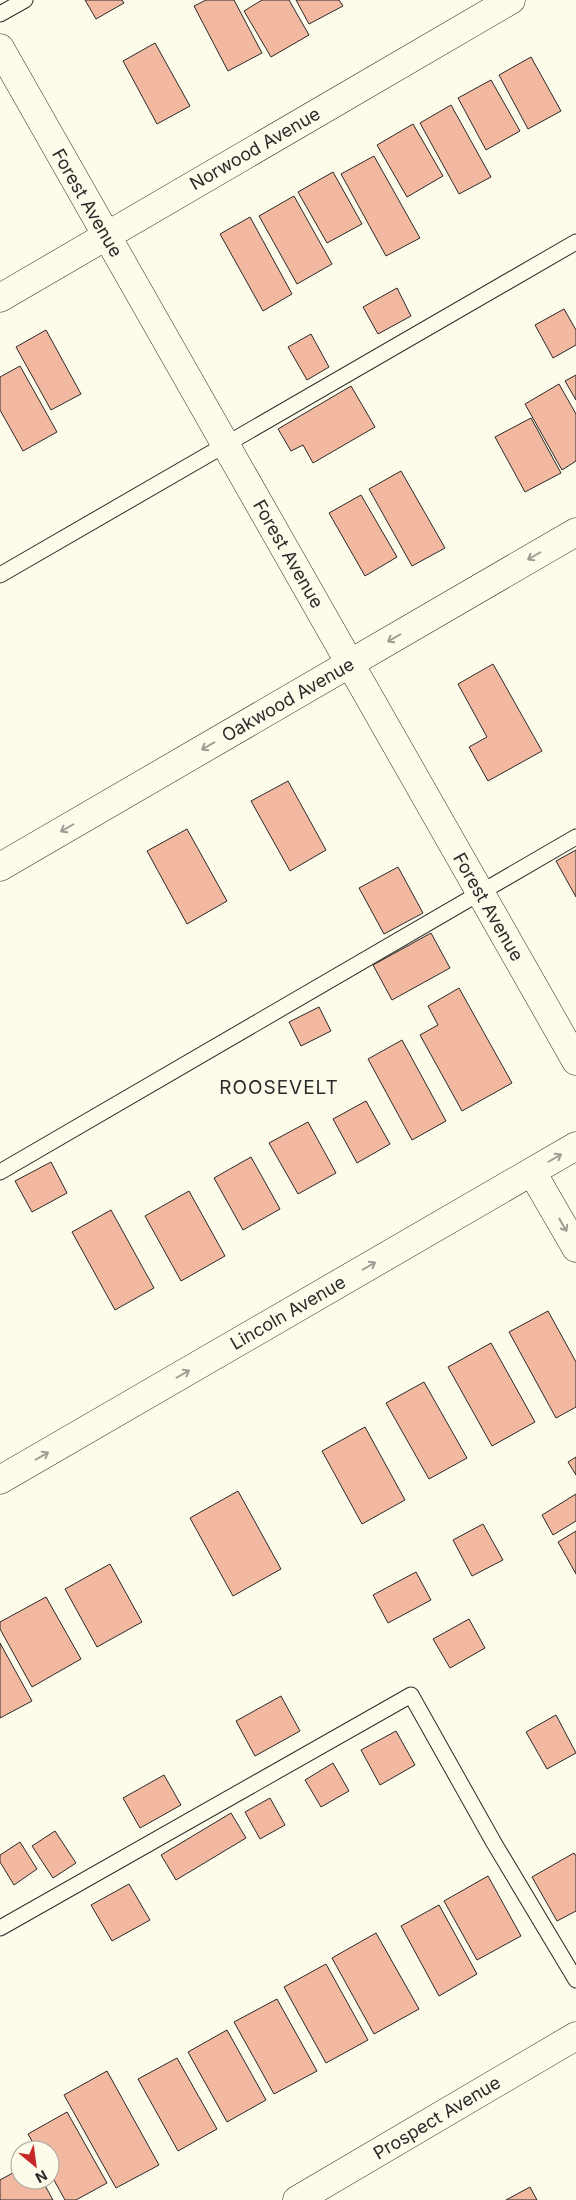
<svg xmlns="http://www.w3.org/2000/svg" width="576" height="2200" font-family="Inter,sans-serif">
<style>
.building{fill:#f2b8a0;stroke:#2b2b2b}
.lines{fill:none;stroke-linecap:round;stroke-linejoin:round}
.service-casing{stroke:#2b2b2b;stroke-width:17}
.minor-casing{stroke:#2b2b2b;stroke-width:29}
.service{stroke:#fdfbea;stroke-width:15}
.minor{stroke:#fdfbea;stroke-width:28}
.oneway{stroke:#9e9d94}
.labels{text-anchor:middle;stroke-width:4;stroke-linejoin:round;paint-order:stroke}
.street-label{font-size:18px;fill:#2b2b2b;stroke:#fdfbea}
.neighbourhood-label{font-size:19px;letter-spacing:1px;fill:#2b2b2b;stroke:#fdfbea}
</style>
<rect width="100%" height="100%" fill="#fdfbea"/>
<!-- building -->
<path class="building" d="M85,0H122L124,3L96,19Z
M206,0H234L262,53L228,71L194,6Z
M262,0H289L309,35L271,57L244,11Z
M296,0H339L343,6L309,24Z
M155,43L190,106L157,124L123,61Z
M531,57L561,111L528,129L499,75Z
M491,80L520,131L486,150L458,98Z
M451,105L491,177L459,194L420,123Z
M413,124L443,176L407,197L377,145Z
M374,156L420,238L386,256L341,174Z
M333,172L362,224L327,243L298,192Z
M294,196L332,264L297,284L259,216Z
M250,217L292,294L263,311L220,234Z
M397,288L411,316L378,334L363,307Z
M564,309L576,330V345L553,358L535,325Z
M46,330L81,394L51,410L16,347Z
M311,334L329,367L307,380L288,347Z
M20,366L57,432L23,451L0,410V377Z
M576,375V400L565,381Z
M559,384L576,414V461L562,470L525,404Z
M351,386L375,427L313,463L303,445L291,451L278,429Z
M531,418L561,473L525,492L495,437Z
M401,471L445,548L412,566L369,489Z
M361,495L397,557L365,576L329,513Z
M493,664L542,751L488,781L469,747L487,737L458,684Z
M288,781L326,850L290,871L251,801Z
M187,829L227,901L187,924L147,851Z
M576,850V897L556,861Z
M398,867L423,913L384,934L359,888Z
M431,933L450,968L392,1000L373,965Z
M459,988L512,1083L462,1111L420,1035L438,1025L428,1006Z
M319,1007L331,1031L301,1046L289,1022Z
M402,1040L446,1121L412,1140L368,1059Z
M366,1101L390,1144L357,1163L333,1119Z
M308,1122L336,1173L298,1194L269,1143Z
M251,1157L280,1209L243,1230L214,1178Z
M51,1162L67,1193L32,1212L15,1181Z
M189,1191L225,1256L181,1281L145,1216Z
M111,1210L154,1288L115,1310L72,1232Z
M548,1311L576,1362V1407L556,1418L509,1332Z
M491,1343L535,1422L492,1446L448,1367Z
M424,1382L467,1458L429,1479L386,1403Z
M365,1427L405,1500L362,1524L322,1451Z
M576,1457V1475L568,1462Z
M238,1491L281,1569L233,1596L190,1518Z
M576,1494V1521L553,1535L542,1515Z
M483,1524L503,1560L472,1576L453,1540Z
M576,1531V1574L558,1542Z
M110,1564L142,1622L97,1647L65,1589Z
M416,1572L431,1600L388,1623L373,1595Z
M46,1597L81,1659L32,1687L0,1629V1622Z
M469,1619L485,1648L450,1668L433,1639Z
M0,1643L32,1701L0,1718Z
M281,1696L300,1731L255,1756L236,1721Z
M556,1715L576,1753L547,1769L526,1732Z
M396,1731L415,1765L380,1785L361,1750Z
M333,1763L349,1791L321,1807L305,1780Z
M164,1775L181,1805L140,1828L123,1798Z
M270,1798L285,1825L260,1839L245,1812Z
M231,1813L246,1838L176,1880L161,1855Z
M55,1831L76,1863L53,1878L32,1846Z
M20,1842L37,1869L14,1885L0,1862V1855Z
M574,1853L576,1856V1911L557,1921L532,1877Z
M488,1876L521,1936L477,1960L444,1901Z
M129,1884L150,1920L112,1941L91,1905Z
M439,1905L477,1974L439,1996L401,1926Z
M376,1933L419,2009L374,2034L332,1958Z
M326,1964L368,2040L326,2063L284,1987Z
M277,1999L317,2071L274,2094L234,2022Z
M227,2030L266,2100L227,2122L188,2052Z
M177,2058L217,2129L178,2151L138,2079Z
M107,2071L159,2165L116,2188L64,2095Z
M67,2112L107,2183L76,2200H65L50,2173V2150H37L28,2134Z
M20,2169V2180H42L53,2200H0V2180Z
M530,2187L537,2200H506Z"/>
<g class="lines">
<defs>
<path id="service" d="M0,14L25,0
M0,575L576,242
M0,1172L576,837
M0,1928L411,1695L494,1843L576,1980"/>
<path id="minor" d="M0,48L576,1061
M0,298L511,0
M0,867L576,532
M532,1172L576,1248
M0,1480L576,1146
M297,2200L576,2036"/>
</defs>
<!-- service casing -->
<use href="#service" class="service-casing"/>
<!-- minor casing -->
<use href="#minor" class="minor-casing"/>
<!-- service -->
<use href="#service" class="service"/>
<!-- minor -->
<use href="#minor" class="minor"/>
</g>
<!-- one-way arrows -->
<defs><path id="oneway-shaft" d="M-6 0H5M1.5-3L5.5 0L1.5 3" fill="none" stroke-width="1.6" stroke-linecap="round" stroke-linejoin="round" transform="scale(1.25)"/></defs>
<g class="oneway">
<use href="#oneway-shaft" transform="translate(534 556) rotate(150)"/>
<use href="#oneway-shaft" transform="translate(394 638) rotate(150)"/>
<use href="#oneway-shaft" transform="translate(208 746) rotate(150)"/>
<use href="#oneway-shaft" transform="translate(67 828) rotate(150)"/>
<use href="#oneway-shaft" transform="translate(555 1158) rotate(-30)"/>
<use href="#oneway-shaft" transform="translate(563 1225) rotate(60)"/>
<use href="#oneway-shaft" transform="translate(369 1266) rotate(-30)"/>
<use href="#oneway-shaft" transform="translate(183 1374) rotate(-30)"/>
<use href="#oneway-shaft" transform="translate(42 1456) rotate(-30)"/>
</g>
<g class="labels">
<!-- street labels -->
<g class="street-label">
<text transform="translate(255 149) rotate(-30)" y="6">Norwood Avenue</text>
<text transform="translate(87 203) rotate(60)" y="6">Forest Avenue</text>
<text transform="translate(288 554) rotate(60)" y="6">Forest Avenue</text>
<text transform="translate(288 700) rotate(-30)" y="6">Oakwood Avenue</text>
<text transform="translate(488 907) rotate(60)" y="6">Forest Avenue</text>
<text transform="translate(288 1313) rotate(-30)" y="6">Lincoln Avenue</text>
<text transform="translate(437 2118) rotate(-31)" y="6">Prospect Avenue</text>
</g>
<!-- neighbourhood labels -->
<g class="neighbourhood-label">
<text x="279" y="1094">ROOSEVELT</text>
</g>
</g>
<!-- north arrow -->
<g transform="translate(35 2165) rotate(151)"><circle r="24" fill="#fdfbea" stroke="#a9a89e"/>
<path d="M0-4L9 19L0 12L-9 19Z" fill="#c62828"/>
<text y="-8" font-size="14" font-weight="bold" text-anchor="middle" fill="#2b2b2b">N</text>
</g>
</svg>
